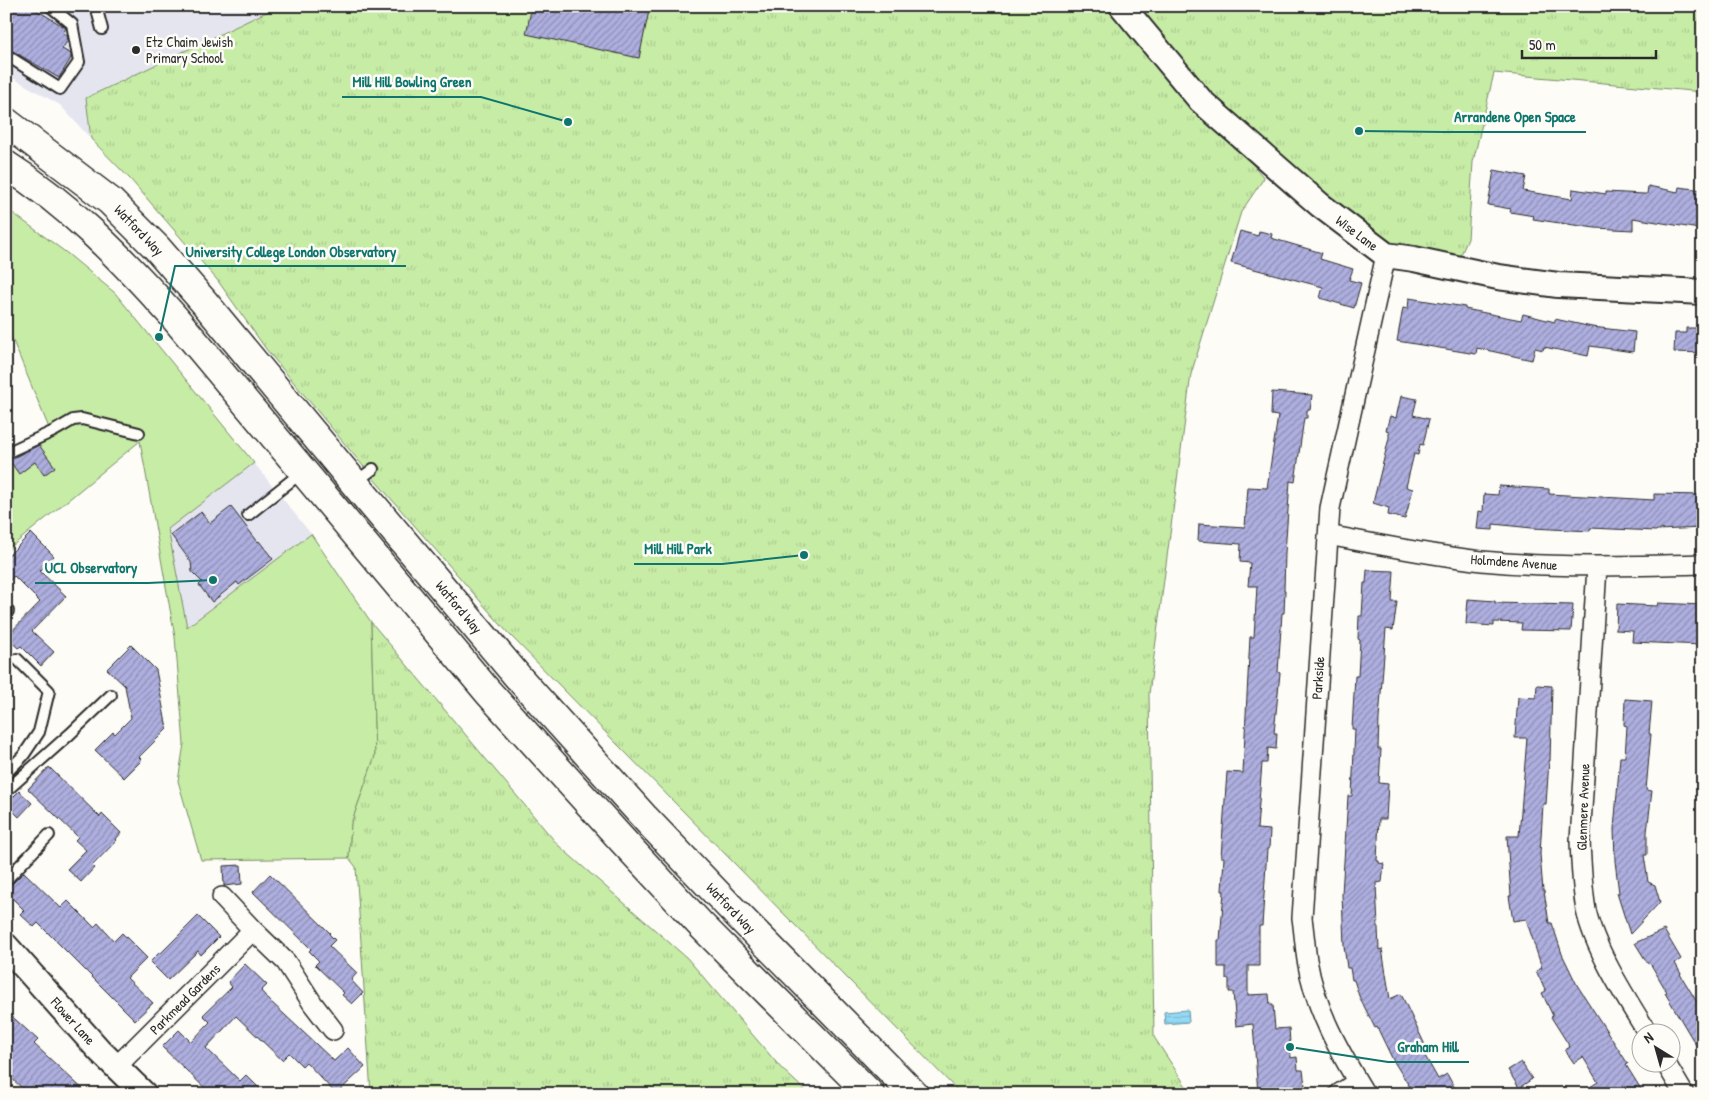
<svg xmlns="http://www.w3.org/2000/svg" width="1709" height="1100" font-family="'Patrick Hand',sans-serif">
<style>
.built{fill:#e5e5f0}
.green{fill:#c7eca6;stroke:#798c68}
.park{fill:url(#park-tufts);stroke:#798c68}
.water{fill:url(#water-rules);stroke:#6994a4}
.building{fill:url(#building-hatch);stroke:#2b2b2b}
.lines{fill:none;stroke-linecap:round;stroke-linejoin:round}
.service-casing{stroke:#2b2b2b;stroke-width:14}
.minor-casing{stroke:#2b2b2b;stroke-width:22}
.tertiary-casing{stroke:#2b2b2b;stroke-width:28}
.trunk-casing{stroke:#2b2b2b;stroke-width:31}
.service{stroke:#fdfcf7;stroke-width:10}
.minor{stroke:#fdfcf7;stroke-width:19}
.tertiary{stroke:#fdfcf7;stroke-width:24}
.trunk{stroke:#fdfcf7;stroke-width:28}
.poi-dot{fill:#2b2b2b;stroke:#fdfcf7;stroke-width:2}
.labels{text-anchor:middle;stroke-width:5;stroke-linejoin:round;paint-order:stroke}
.poi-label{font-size:14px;fill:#2b2b2b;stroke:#fdfcf7;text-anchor:start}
.street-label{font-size:14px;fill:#2b2b2b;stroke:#fdfcf7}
.leader{fill:none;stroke:#0f766e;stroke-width:2}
.callout-dot{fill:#0f766e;stroke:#fdfcf7;stroke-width:2}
.callout-label{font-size:15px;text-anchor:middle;font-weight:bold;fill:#0f766e;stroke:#fdfcf7;stroke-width:5;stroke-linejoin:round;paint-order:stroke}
</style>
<defs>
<pattern id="park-tufts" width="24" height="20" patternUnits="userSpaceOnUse" patternTransform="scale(1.25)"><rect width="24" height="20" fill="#c7eca6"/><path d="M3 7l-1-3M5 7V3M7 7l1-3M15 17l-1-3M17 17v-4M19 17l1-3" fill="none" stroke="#abcb8f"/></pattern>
<pattern id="water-rules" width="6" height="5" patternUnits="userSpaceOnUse" patternTransform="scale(1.25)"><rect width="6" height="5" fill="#93daf5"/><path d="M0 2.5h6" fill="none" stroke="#7fbbd2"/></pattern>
<pattern id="building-hatch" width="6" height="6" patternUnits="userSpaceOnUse" patternTransform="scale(1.25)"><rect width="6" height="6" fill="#aeaedf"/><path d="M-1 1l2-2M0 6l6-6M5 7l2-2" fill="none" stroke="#8e8eb5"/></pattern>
</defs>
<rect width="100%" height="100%" fill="#fdfcf7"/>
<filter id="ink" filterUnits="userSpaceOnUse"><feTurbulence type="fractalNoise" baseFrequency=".02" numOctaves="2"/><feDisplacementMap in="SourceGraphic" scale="10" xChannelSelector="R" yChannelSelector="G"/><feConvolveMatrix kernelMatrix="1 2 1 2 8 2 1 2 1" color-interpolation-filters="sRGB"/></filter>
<g filter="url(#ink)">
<!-- built -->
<path class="built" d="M6,6H279L86,98L91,139L60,105L6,74Z
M254,463L311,534L187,627L168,529Z"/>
<!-- green -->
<path class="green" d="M6,208L68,254L115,293L254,463L168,529L187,627L311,534L371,622L375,756L351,824L349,858L201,860L178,781L184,744L175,637L140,441L6,551V447L49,428L6,324Z"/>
<!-- park -->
<path class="park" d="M279,6H1703V92L1494,73L1473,162L1468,239L1453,272L1381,258L1202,102L1264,178L1241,212L1191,374L1149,694L1154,1037L1191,1094H961L508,633L373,478L266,349L218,281L131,180L91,139L86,98Z
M371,622L558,845L687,958L781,1068L809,1094H371L356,867L349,858L351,824L375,756Z"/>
<!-- water -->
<path class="water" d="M1188,1010L1189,1022L1165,1024L1164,1012Z"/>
<!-- building -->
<path class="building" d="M6,6H30L66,28L63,33L67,35L68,40L62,49L71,54V58L59,78L6,47Z
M532,6H650L639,58L526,34Z
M1494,170L1526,176L1523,191L1572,199L1573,189L1606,194V192L1644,194H1647L1648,186L1678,192L1679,187L1703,190L1699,229L1633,218V230L1595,228L1546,221L1533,219L1534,216L1510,212L1511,209L1488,205Z
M1240,231L1258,236L1259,231L1272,234L1271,238L1322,253L1320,259L1353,269L1349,280L1361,283L1354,308L1320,298L1323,287L1231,263Z
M1409,298L1465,307V309L1521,320L1523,314L1555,322V319L1592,327L1635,332L1633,352L1590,346L1588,356L1544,347L1543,350L1535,348L1532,360L1477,348L1476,354L1397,341L1403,308L1408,309Z
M1686,328H1700L1699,334H1703V353L1674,352L1675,333H1686Z
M1272,392L1312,395L1310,410H1307V418H1304L1295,482L1290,481L1285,553L1284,590H1285L1284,613H1282L1278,672L1280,673L1274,733H1277L1276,749L1268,748L1267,763H1262L1257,829L1270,830L1269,849H1267L1262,926H1259V966H1248V995L1269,994L1270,1005H1273L1275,1029L1289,1028L1291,1058L1297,1057L1298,1070H1303L1305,1086L1282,1088L1283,1094H1258L1253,1024L1236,1026L1233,992H1229V979H1226V967H1218V940H1220L1224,891H1222L1224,857H1221L1227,772L1243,773L1250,637H1254L1257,586H1248L1250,563L1240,562L1241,544L1198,541L1199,524L1245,527L1248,487L1267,488L1278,416L1271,415Z
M1401,396L1417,399L1413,415L1429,419L1423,445L1420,444L1418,455L1414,454L1406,487L1413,489L1405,519L1388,515L1389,508L1373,503L1389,438V431L1386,430L1390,416L1396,418Z
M39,445L55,467L44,475L35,462L19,474L9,460Z
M1499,486L1549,489V494L1654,500V494L1703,495V528L1657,530L1656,531L1590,528V531L1532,528L1493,524V530L1477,529L1479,511L1483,512L1484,494L1498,495Z
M231,507L258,542L259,541L273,559L239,585L237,582L212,602L199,585L202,582L192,572L191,562L171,535L201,512L210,523Z
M31,533L54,556L40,571L66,596L32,631L54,652L41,666L21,646L18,648L6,637L40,602L14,576L6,584V558Z
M1367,570L1394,571L1392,602H1397L1393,630L1386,629L1379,719L1378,749H1381L1379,783L1388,784L1386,819H1379L1377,861H1379V863L1384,864L1382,882L1376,883L1379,950L1382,949L1390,999L1401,994L1425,1045L1420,1047L1438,1079L1447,1074L1458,1094H1413L1417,1092L1414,1087L1411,1089L1393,1060L1377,1027L1375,1028L1359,996L1354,980H1352L1350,968H1347L1344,946L1342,894L1348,796H1352L1355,729H1352L1355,676H1358L1360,640L1358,639L1359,616H1362L1364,583H1366Z
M1468,599L1495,601V603L1573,605L1571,631L1521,630L1522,623L1494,622V626L1466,624Z
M1658,603L1703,605V645L1632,642L1633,631L1616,630L1617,604L1657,606Z
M131,645L156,670L167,729L139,757L142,760L124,778L95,750L113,732L115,734L131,718L125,686L107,669Z
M1537,685L1552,686L1550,761H1549L1546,804H1543L1540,854L1543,891H1544L1549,923H1552L1562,954L1577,985L1628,1064L1626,1065L1644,1094H1579L1598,1082L1583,1057L1574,1063L1565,1050L1570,1047L1551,1017L1553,1016L1542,993L1546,991L1536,971L1542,968L1526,919L1513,921L1509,896H1511L1507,836H1519L1527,738H1515L1518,697L1536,698Z
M1625,699L1652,701L1649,734H1651L1646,790L1652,791L1647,832V855H1644L1648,882L1655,885L1660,902L1630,934L1617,893H1619L1615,861L1614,829L1620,757H1625L1627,726L1624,725Z
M49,767L100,817L102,814L121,833L116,839L117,840L92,866L94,868L81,882L67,869L86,850L75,840L78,837L28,789Z
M19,791L32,803L19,817L6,804Z
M6,855L14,862L6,870Z
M241,865L242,884L224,886L223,866Z
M24,872L61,908L68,901L94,927L98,923L114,941L122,933L147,958L127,978L153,1003L135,1020L38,923L34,927L20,914L24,910L6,892V887L11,885Z
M270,874L330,933L329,934L335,940L329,946L357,973L351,980L363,993L352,1004L342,995L344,993L315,965L319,961L309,951L311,949L253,892Z
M198,916L219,937L201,955L198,951L168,980L150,962L160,952L161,953Z
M1664,930L1681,959L1675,963L1681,974H1680L1703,1012V1057L1665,993L1667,992L1650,963L1648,964L1635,943Z
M245,964L267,985L261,991L270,1001L334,1061L348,1048L365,1067L336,1094L306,1062L302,1066L289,1053L282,1060L236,1016L206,1048L240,1081L246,1075L265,1094H211L162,1047L179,1030L191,1042L210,1022L203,1015L232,987L228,982Z
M6,1011L38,1040L34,1044L88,1094H29L12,1079L14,1077L6,1070Z
M1521,1062L1532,1079L1519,1088L1508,1070Z"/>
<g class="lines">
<defs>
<path id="service" d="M96,6L102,29
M6,55L60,89L79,62L72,24L50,6
M6,453L54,431L73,420L82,419L139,433
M356,482L373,469
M248,515L302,472
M6,613L8,611
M6,773L23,756L39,732L49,691L17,659
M6,791L70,734L111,695
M6,880L49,835"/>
<path id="minor" d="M1328,535C1379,545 1430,555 1482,561C1555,568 1629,566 1703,564
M1597,567L1580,841C1581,864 1582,887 1586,910C1594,948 1626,998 1647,1032
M222,897L253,930
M1665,1062L1684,1094
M116,1067L253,930L286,962L313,1004L333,1030
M1339,1094L1357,1082
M1365,1094C1340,1053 1315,1009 1307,960C1305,946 1304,932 1302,918L1330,508L1386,255"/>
<path id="tertiary" d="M1122,6L1201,101L1320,205L1386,255L1414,259L1498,277L1558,285L1703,292
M6,946L99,1050L144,1094"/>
<path id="trunk" d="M6,122L110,201L157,248L204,302L360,490L518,677L645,818L727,904L914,1094
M6,165C71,206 124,261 174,317L488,692L622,840L701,925L870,1094"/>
</defs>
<!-- service casing -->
<use href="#service" class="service-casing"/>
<!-- minor casing -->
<use href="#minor" class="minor-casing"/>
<!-- tertiary casing -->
<use href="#tertiary" class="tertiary-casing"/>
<!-- trunk casing -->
<use href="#trunk" class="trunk-casing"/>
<!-- service -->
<use href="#service" class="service"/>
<!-- minor -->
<use href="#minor" class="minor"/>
<!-- tertiary -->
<use href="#tertiary" class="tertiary"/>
<!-- trunk -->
<use href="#trunk" class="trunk"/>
</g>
</g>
<!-- markers -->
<circle class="poi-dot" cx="136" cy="50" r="5"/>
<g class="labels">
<!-- poi labels -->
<g class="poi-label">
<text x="146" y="47">Etz Chaim Jewish<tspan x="146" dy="16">Primary School</tspan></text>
</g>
<!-- street labels -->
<g class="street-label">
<text transform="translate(139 230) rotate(46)" y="5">Watford Way</text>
<text transform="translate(1357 233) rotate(37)" y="5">Wise Lane</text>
<text transform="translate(1514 562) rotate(4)" y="5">Holmdene Avenue</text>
<text transform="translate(459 607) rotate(50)" y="5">Watford Way</text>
<text transform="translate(1318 678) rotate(-86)" y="5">Parkside</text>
<text transform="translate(1583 807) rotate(-88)" y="5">Glenmere Avenue</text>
<text transform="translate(731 908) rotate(46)" y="5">Watford Way</text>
<text transform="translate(185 999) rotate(-45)" y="5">Parkmead Gardens</text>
<text transform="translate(73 1021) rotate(48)" y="5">Flower Lane</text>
</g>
</g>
<!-- callouts -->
<path class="leader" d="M568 122L481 97H342M1359 131L1444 132H1586M159 337L175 266H406M804 555L722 564H634M213 580L148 583H35M1290 1047L1388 1062H1469"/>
<g class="callout-dot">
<circle cx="568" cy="122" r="5"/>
<circle cx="1359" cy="131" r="5"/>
<circle cx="159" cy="337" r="5"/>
<circle cx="804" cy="555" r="5"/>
<circle cx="213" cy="580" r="5"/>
<circle cx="1290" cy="1047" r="5"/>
</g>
<g class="callout-label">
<text x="412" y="87">Mill Hill Bowling Green</text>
<text x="1515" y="122">Arrandene Open Space</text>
<text x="291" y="257">University College London Observatory</text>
<text x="678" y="554">Mill Hill Park</text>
<text x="91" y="573">UCL Observatory</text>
<text x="1428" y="1052">Graham Hill</text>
</g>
<!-- margin -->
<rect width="1709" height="1100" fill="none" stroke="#fdfcf7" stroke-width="25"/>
<rect x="12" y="12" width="1684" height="1075" fill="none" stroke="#2b2b2b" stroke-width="2" filter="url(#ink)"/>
<!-- north arrow -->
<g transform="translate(1656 1048) rotate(323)"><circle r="24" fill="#fdfcf7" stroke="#a9a8a5"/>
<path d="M0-4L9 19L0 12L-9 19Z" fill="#2b2b2b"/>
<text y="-8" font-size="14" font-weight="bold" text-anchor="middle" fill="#2b2b2b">N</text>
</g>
<!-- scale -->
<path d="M1522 50v8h134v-8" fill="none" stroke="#2b2b2b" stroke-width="2.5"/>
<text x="1529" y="50" font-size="15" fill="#2b2b2b" stroke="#fdfcf7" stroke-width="4" paint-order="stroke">50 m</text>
</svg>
